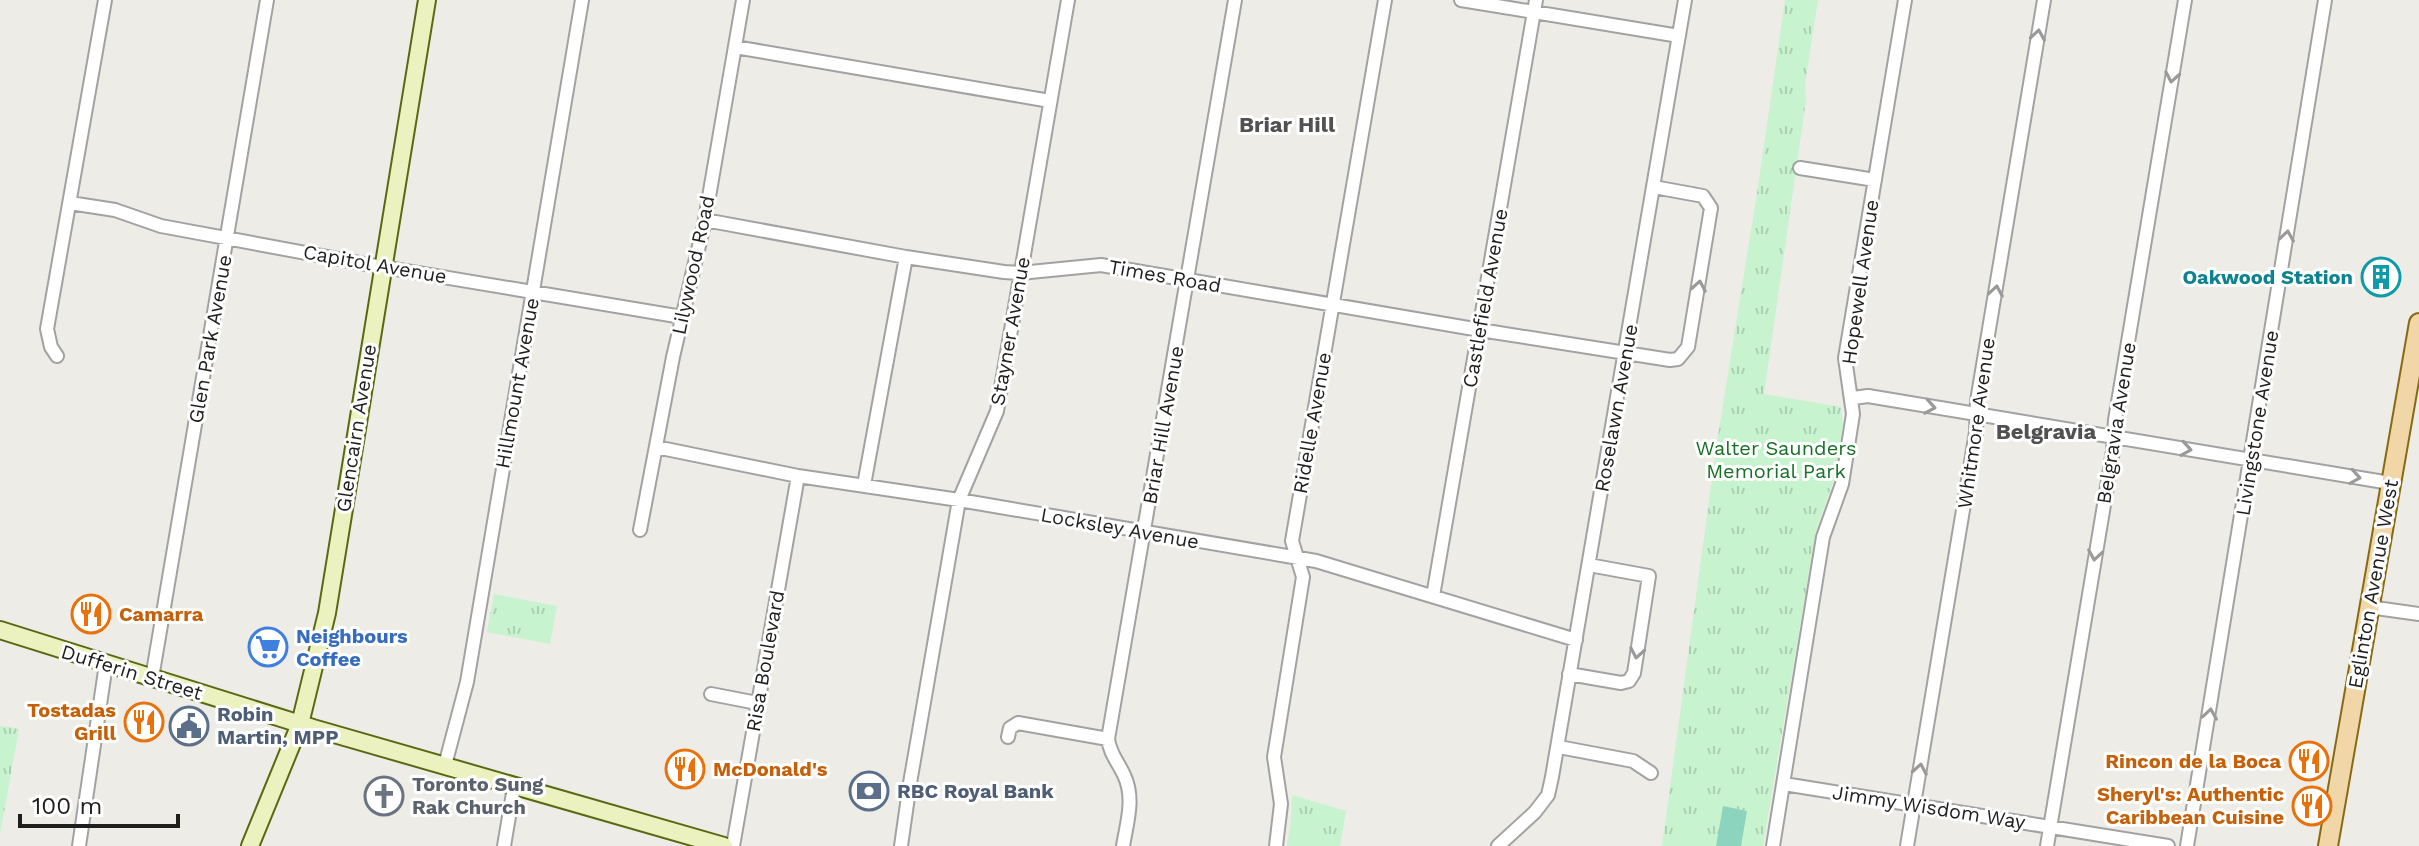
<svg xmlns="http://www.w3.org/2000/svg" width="2419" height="846" font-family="'Work Sans',sans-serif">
<defs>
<pattern id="park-tufts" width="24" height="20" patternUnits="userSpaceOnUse" patternTransform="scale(2)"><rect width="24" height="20" fill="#c8f3cf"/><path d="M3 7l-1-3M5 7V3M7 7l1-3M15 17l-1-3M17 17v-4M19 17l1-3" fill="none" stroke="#abd0b1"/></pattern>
</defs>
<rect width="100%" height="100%" fill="#eeece6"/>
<!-- park -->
<path fill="url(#park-tufts)" d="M1785 0H1818L1805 84 1806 100 1764 394 1841 407 1843 426 1834 479 1816 531 1763 846H1662L1717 442 1757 193Z
M494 594 557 606 550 644 487 632Z
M0 726 19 729 0 835Z
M1292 795 1346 811 1340 846H1287L1291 819Z"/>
<!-- pitch -->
<path fill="#8dd4be" d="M1723 806 1747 811 1741 846H1716Z"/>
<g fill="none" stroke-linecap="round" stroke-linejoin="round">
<defs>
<path id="street" d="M1461 0 1679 36
M735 47 1050 101
M1800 168 1875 180
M70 203 115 210 161 226 365 264 682 317
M705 220 906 257 1004 272 1020 273 1101 265 1480 330 1670 360 1678 359 1688 347 1711 208 1703 196 1654 187
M57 356 51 347 47 329 105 0
M1853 398 1868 396 2390 483
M656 447 798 476 959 500 1316 561 1576 640
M864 485 906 257
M640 530 673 357 705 220 743 0
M1433 596 1536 0
M2369 607 2419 614
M1569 674 1621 683 1629 681 1634 673 1649 576 1589 565
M152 678 267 0
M711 694 757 703
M1008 737 1010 728 1018 723 1108 739
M1559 747 1633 761 1651 773
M445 765 467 682 582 0
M1784 784 2168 846
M79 846 106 664
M504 846 514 787
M733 846 798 476
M901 846 910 783 959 500 997 411 1068 0
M1123 846C1127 822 1135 798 1124 775 1118 762 1110 754 1108 739L1235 0
M1276 846 1281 804 1274 757 1303 577 1292 541 1385 0
M1498 846 1535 812 1548 795 1552 777 1685 0
M1773 846 1823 537 1842 484 1853 414 1845 358 1905 0
M1907 846 1976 432 1977 401 2044 0
M2047 846 2113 451 2115 420 2185 0
M2187 846 2325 0"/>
<path id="secondary" d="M0 630 313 728 724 846
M250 846 300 724 327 613 427 0"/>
<path id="primary" d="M2328 846 2419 323"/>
</defs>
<!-- street casing -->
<use href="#street" stroke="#a2a2a2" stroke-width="16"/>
<!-- secondary casing -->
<use href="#secondary" stroke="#586911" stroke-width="20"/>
<!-- primary casing -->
<use href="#primary" stroke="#876a11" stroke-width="22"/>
<!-- street -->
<use href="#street" stroke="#fff" stroke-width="12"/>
<!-- secondary -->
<use href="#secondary" stroke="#ebf2c0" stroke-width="16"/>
<!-- primary -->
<use href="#primary" stroke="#f1d7a8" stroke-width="18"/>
</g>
<!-- one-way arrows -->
<defs><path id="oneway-chevron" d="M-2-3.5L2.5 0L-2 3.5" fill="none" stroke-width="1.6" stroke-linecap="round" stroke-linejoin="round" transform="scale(2)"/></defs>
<g stroke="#9a9a9a">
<use href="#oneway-chevron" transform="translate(2038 35) rotate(-81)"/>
<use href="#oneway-chevron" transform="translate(2172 77) rotate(100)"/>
<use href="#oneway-chevron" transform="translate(2287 236) rotate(-81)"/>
<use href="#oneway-chevron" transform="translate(1699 286) rotate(-80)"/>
<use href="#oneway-chevron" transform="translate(1996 291) rotate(-81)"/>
<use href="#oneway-chevron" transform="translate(1930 407) rotate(10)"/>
<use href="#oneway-chevron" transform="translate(2186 449) rotate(9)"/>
<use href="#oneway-chevron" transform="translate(2355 477) rotate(9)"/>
<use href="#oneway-chevron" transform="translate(2095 555) rotate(99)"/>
<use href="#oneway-chevron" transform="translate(1637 653) rotate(100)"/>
<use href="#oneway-chevron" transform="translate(2210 714) rotate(-81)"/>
<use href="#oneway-chevron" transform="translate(1920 769) rotate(-80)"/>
</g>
<!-- icons -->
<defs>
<symbol id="building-ring" viewBox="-11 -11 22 22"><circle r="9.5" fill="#fff" stroke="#0f9aa8" stroke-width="1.5"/><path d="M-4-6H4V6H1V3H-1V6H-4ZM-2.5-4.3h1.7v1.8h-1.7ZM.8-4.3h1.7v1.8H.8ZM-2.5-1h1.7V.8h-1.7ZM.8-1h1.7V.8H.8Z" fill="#0f9aa8"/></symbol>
<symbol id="restaurant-ring" viewBox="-11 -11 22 22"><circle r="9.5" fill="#fff" stroke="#e8710a" stroke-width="1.5"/><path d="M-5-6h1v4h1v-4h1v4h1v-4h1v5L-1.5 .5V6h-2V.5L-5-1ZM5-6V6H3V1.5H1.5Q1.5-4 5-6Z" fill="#e8710a"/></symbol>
<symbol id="supermarket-ring" viewBox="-11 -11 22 22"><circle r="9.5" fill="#fff" stroke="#3f7fe0" stroke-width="1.5"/><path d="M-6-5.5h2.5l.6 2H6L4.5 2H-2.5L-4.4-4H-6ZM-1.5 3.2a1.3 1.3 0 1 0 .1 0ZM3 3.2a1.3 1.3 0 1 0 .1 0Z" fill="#3f7fe0"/></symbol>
<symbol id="civic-ring" viewBox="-11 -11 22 22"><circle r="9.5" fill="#fff" stroke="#5c6f8a" stroke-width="1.5"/><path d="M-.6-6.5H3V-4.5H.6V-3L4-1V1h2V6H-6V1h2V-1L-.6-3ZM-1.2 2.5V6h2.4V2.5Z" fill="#5c6f8a"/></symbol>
<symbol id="bank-ring" viewBox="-11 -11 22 22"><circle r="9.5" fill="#fff" stroke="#5c6f8a" stroke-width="1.5"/><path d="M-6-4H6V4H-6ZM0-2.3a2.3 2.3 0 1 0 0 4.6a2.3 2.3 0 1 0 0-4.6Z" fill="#5c6f8a"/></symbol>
<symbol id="church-ring" viewBox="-11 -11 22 22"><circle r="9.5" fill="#fff" stroke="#6b7280" stroke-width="1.5"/><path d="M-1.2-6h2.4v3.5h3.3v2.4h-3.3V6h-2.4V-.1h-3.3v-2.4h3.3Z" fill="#6b7280"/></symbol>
</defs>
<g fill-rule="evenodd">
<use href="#building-ring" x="2359" y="255" width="44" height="44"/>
<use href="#restaurant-ring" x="69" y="592" width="44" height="44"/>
<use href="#supermarket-ring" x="246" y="625" width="44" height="44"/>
<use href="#restaurant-ring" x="122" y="700" width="44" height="44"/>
<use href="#civic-ring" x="167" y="704" width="44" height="44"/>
<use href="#restaurant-ring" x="2287" y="739" width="44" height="44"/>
<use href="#restaurant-ring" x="663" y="747" width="44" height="44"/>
<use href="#bank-ring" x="847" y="769" width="44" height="44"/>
<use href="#church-ring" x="362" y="774" width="44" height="44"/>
<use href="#restaurant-ring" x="2290" y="784" width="44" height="44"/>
</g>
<g text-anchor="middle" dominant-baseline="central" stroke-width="6" stroke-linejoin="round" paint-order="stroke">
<!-- street labels -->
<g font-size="20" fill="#1e1e1e" stroke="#fff">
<text transform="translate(375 264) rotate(10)">Capitol Avenue</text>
<text transform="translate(693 265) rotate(-78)">Lilywood Road</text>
<text transform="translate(1165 276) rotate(10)">Times Road</text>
<text transform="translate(1860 282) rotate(-82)">Hopewell Avenue</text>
<text transform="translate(1485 298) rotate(-80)">Castlefield Avenue</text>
<text transform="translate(1010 331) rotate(-80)">Stayner Avenue</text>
<text transform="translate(210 339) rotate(-80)">Glen Park Avenue</text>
<text transform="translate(517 383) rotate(-80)">Hillmount Avenue</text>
<text transform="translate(1616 408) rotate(-80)">Roselawn Avenue</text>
<text transform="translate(1312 423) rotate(-80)">Ridelle Avenue</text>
<text transform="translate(1976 423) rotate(-82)">Whitmore Avenue</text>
<text transform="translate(2116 423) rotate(-81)">Belgravia Avenue</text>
<text transform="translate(2257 423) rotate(-81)">Livingstone Avenue</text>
<text transform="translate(1163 425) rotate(-80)">Briar Hill Avenue</text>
<text transform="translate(356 428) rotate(-81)">Glencairn Avenue</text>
<text transform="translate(1120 528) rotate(10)">Locksley Avenue</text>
<text transform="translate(2373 584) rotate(-80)">Eglinton Avenue West</text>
<text transform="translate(765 661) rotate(-80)">Risa Boulevard</text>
<text transform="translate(132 672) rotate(17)">Dufferin Street</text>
<text transform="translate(1929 807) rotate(9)">Jimmy Wisdom Way</text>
</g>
<!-- culture labels -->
<g font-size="20" font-weight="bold" fill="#0d838f" stroke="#fff" text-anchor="end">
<text x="2353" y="277">Oakwood Station</text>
</g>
<!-- park labels -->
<g font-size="20" fill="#187027" stroke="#fff">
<text x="1776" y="448">Walter Saunders<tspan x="1776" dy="23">Memorial Park</tspan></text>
</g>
<!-- food labels -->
<g font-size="20" font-weight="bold" fill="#c56008" stroke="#fff" text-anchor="end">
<text x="119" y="614" text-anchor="start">Camarra</text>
<text x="116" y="710">Tostadas<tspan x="116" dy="23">Grill</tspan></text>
<text x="2281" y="761">Rincon de la Boca</text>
<text x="713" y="769" text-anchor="start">McDonald's</text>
<text x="2284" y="794">Sheryl's: Authentic<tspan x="2284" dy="23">Caribbean Cuisine</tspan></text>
</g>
<!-- shop labels -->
<g font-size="20" font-weight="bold" fill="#366cbe" stroke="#fff" text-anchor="start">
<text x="296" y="636">Neighbours<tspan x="296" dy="23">Coffee</tspan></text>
</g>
<!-- service labels -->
<g font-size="20" font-weight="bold" fill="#4e5e75" stroke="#fff" text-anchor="start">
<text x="217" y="714">Robin<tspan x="217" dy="23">Martin, MPP</tspan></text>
<text x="897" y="791">RBC Royal Bank</text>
</g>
<!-- worship labels -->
<g font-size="20" font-weight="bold" fill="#5b616d" stroke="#fff" text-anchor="start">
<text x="412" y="784">Toronto Sung<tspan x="412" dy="23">Rak Church</tspan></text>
</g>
<!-- neighbourhood labels -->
<g font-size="22" font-weight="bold" fill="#515151" stroke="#fff">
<text x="1287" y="124">Briar Hill</text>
<text x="2046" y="431">Belgravia</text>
</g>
</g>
<!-- scale -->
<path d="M20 814v12h158v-12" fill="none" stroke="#1e1e1e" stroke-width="4"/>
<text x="32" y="814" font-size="24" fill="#1e1e1e" stroke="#ffffff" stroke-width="6" paint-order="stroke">100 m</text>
</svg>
